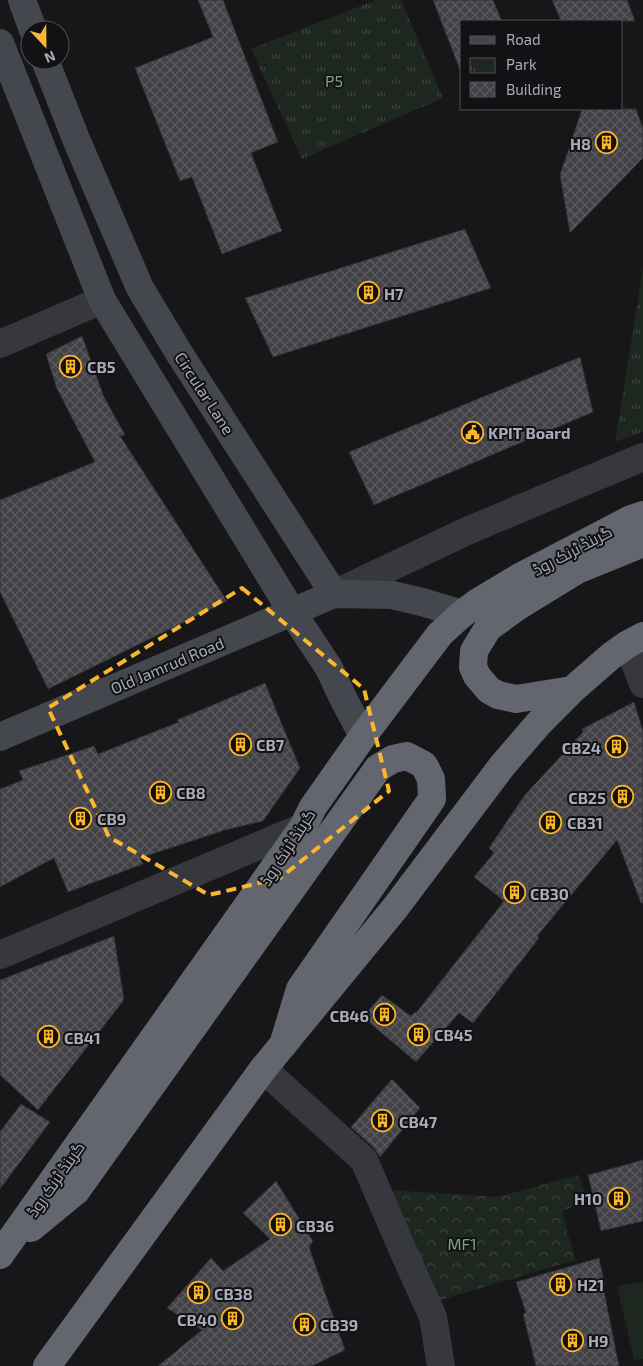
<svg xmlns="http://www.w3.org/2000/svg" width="643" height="1366" font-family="'Exo 2',Cairo,sans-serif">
<defs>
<pattern id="forest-crowns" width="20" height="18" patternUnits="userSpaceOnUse" patternTransform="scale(1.25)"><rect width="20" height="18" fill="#1e271f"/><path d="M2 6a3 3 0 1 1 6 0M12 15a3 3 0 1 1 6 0" fill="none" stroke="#3c443d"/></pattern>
<pattern id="park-tufts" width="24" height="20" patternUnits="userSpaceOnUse" patternTransform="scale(1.25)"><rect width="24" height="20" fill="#1e271f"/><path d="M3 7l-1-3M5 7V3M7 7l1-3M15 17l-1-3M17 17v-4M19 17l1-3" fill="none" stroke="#3c443d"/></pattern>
<pattern id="building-cross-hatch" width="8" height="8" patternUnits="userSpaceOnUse" patternTransform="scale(1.25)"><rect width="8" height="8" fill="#414146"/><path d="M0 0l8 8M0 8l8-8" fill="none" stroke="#5a5a5f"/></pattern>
</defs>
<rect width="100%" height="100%" fill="#171719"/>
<!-- grass -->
<path fill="#1e271f" d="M643 1282V1359L634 1360 617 1286Z"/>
<!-- forest -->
<path fill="url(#forest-crowns)" d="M578 1175 588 1200 562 1211 575 1260 434 1302 389 1190 498 1197Z"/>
<!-- park -->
<path fill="url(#park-tufts)" d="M376 0H401L443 98 302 159 251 49Z
M643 268V432L615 442Z"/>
<!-- building -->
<path fill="url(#building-cross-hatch)" stroke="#303035" d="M198 0H223L278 142 251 153 282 231 222 254 192 177 180 181 135 68 213 37Z
M433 0H493L502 21H462V70H460Z
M552 0H627L635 21H561Z
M582 109H636L643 128V158L570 233 560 175Z
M465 229 491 288 273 357 245 298Z
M82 336 104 397 125 435 120 436 227 601 48 689 0 592V500L95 462 57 389 46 354Z
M580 357 593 412 374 505 349 452Z
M265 683 300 768 263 821 225 830 140 858 143 864 68 892 54 858 0 887V789L23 780 19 771 94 746 98 754 179 722 177 720Z
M634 702 643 731V903H641L617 840 537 936 539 938 473 1023 459 1013 416 1062 363 1017 382 995 411 1016 415 1012 416 1013 504 901 474 877 494 853 489 848 524 796 583 732 582 729Z
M114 936 124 1000 38 1110 0 1075V980Z
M392 1079 420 1108 380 1157 374 1148 351 1127Z
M21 1104 50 1122 0 1189V1132Z
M643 1160V1221L601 1231 588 1175Z
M276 1181 313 1241 309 1247 345 1350 312 1366H158L202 1330 167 1308 211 1258 223 1271 270 1239 243 1213Z
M599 1258 605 1286H603L619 1366H536L523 1314 526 1313 516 1282Z"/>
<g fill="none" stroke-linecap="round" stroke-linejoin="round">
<!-- street -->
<path stroke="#37383e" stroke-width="28" d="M0 344 102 300
M334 594 467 531 643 457
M628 644 643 684
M0 955 303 827
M263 1069 364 1160 401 1246 433 1317 441 1366"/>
<!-- secondary -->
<path stroke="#45474e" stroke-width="28" d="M22 0 33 30
M0 43 102 300 292 612 329 668 343 698 363 736
M45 60 76 139 140 288 179 353 334 594 392 595 422 602 462 614
M0 737 334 594"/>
<!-- highway -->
<path stroke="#63666f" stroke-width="28" d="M572 690 516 699 498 695 489 690 477 676 473 667 474 651 488 628 520 605 577 570 643 543
M31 1228 76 1191 378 768 393 759 407 756 424 765 431 779 432 799 300 989 283 1045
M0 1255 303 827 313 807 363 736 440 634 462 614 478 602 518 578 631 519 643 515
M47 1366 263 1069 395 908 502 766 539 723 572 690 611 656 628 644 643 636"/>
</g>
<!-- marked area -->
<path fill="none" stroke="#fab62d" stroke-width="4" stroke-dasharray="10 6" stroke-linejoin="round" d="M242 588 364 689 389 791 280 878 209 895 109 837 48 708Z"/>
<!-- icons -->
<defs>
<symbol id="building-ring" viewBox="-11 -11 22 22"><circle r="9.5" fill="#121214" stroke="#fab62d" stroke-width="1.5"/><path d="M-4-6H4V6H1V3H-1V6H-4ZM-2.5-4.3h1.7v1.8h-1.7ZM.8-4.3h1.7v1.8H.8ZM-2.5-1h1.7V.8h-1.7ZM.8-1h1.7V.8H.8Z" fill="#fab62d"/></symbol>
<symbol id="civic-ring" viewBox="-11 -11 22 22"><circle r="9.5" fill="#121214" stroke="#fab62d" stroke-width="1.5"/><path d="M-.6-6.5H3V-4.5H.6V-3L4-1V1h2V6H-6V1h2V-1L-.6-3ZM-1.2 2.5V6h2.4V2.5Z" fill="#fab62d"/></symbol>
</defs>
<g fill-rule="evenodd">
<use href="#building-ring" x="594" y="130" width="25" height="25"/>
<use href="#building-ring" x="356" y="280" width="25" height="25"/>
<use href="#building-ring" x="58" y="354" width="25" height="25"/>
<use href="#civic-ring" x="460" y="420" width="25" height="25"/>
<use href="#building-ring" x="228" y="732" width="25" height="25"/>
<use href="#building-ring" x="604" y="734" width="25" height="25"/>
<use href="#building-ring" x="148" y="780" width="25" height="25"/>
<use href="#building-ring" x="610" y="784" width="25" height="25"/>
<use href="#building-ring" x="68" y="806" width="25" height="25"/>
<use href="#building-ring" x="538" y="810" width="25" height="25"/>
<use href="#building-ring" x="502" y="880" width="25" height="25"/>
<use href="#building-ring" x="372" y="1002" width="25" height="25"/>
<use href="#building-ring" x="406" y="1022" width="25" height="25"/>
<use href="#building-ring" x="36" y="1024" width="25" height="25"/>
<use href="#building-ring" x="370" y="1108" width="25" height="25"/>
<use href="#building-ring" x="606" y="1186" width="25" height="25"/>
<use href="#building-ring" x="268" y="1212" width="25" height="25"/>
<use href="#building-ring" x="548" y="1272" width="25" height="25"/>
<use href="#building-ring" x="186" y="1280" width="25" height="25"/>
<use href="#building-ring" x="220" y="1306" width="25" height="25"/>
<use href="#building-ring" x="292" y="1312" width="25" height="25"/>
<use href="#building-ring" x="560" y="1328" width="25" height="25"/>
</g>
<g text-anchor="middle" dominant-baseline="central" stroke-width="4" stroke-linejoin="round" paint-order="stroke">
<!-- park labels -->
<g font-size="16" fill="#7ea581" stroke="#121214">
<text x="334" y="80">P5</text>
<text x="462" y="1243">MF1</text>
</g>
<!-- poi labels -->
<g font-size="16" font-weight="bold" fill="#a8adb9" stroke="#121214" text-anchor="start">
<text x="591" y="143" text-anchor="end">H8</text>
<text x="384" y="293">H7</text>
<text x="87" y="366">CB5</text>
<text x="488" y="432">KPIT Board</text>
<text x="256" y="744">CB7</text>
<text x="601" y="747" text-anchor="end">CB24</text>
<text x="176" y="792">CB8</text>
<text x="606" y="797" text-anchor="end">CB25</text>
<text x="97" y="818">CB9</text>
<text x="567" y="822">CB31</text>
<text x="530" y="893">CB30</text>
<text x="369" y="1015" text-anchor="end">CB46</text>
<text x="434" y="1034">CB45</text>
<text x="64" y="1037">CB41</text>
<text x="399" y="1121">CB47</text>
<text x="602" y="1198" text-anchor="end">H10</text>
<text x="296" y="1225">CB36</text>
<text x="577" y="1284">H21</text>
<text x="214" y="1293">CB38</text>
<text x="217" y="1319" text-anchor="end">CB40</text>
<text x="320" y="1324">CB39</text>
<text x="588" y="1340">H9</text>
</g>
<!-- street labels -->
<g font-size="16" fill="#a8adb9" stroke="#121214">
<text transform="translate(205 393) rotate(57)">Circular Lane</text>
<text transform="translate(572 550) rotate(-28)">گرینڈ ٹرنک روڈ</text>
<text transform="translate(167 665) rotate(-23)">Old Jamrud Road</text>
<text transform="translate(287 847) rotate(-57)">گرینڈ ٹرنک روڈ</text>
<text transform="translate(55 1179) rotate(-55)">گرینڈ ٹرنک روڈ</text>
</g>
</g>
<!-- legend -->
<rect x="460" y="20" width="162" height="90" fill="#121214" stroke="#4e5056"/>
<rect x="470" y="36" width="25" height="8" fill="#45474e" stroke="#4e5056"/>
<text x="506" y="45" font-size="15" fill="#a8adb9">Road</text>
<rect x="470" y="58" width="25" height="15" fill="url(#park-tufts)" stroke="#4e5056"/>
<text x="506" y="70" font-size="15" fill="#a8adb9">Park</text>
<rect x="470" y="82" width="25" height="15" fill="url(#building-cross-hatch)" stroke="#4e5056"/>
<text x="506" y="95" font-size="15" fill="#a8adb9">Building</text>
<!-- north arrow -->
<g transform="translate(45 45) rotate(158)"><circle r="24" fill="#121214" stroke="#4e5056"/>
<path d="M0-4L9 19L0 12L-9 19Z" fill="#fab62d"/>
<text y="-8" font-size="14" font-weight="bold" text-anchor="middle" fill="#a8adb9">N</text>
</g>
</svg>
